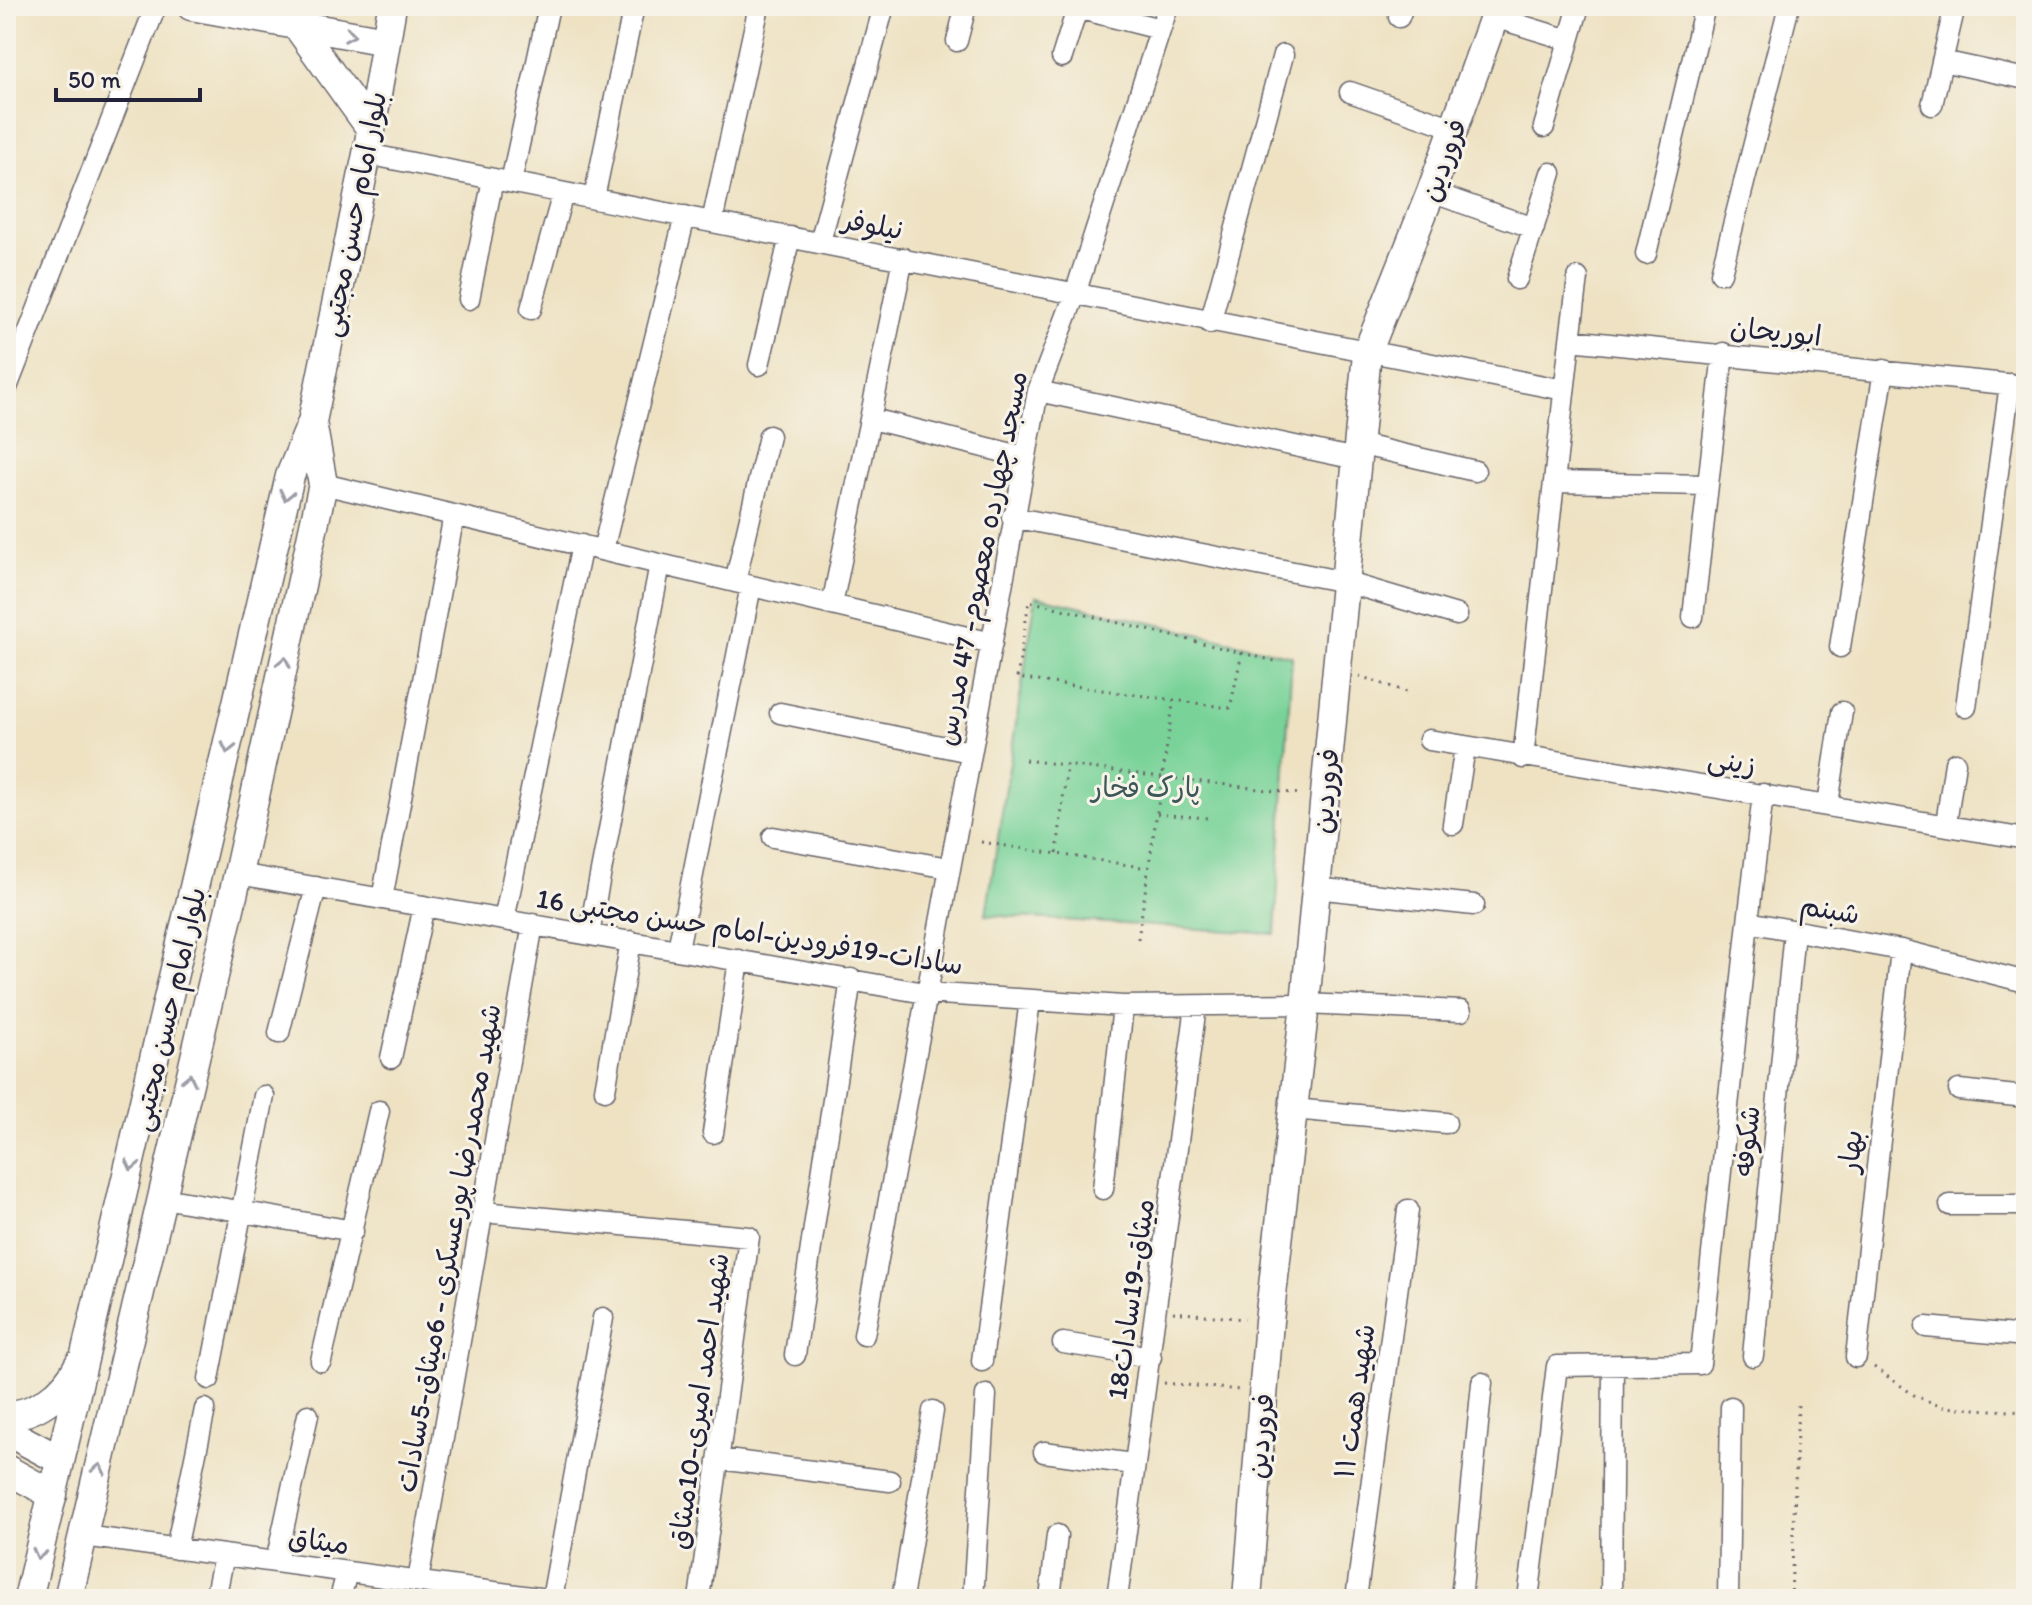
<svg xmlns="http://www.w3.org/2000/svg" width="2032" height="1605" font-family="Itim,'Playpen Sans Arabic',sans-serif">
<rect width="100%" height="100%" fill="#f7f3e8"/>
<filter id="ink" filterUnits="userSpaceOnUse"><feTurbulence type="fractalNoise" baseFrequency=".0125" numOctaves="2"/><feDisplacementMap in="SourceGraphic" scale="16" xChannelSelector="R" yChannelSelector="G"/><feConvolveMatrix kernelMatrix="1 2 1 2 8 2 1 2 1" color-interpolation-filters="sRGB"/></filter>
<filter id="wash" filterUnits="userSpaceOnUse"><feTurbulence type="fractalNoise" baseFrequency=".006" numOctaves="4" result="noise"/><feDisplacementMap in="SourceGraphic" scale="32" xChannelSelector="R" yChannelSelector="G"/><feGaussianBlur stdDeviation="1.8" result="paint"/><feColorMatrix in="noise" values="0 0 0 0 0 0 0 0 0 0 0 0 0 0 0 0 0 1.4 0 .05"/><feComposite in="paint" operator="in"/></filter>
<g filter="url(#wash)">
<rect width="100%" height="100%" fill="#eee2c3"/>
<!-- green -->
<path fill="#79d399" stroke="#4e7a6a" stroke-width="2" d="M1036 596 1292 656 1275 934 986 915Z"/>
</g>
<g filter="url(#ink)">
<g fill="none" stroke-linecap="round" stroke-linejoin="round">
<defs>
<path id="street" d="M1069 6 1160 29
M1399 17 1403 6
M1494 17 1569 40
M957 41 966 6
M1062 57 1078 6
M1942 61 2026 79
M1350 92 1454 128
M1932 105 1955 6
M1544 127 1579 6
M367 154C766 232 1164 314 1564 390
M511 182 549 6
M1431 192 1534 228
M594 198 634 6
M712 222 759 6
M820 242 884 6
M1646 254 1705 6
M1721 273 1789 6
M1517 279 1551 173
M469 299 493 179
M531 309 563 193
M1210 323 1283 55
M1570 340 1578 278
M759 365 790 237
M6 390 156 6
M1038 391 1356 459
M872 419 1024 457
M1358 444 1475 471
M1554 482 1708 485
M323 484 992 643
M1012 517 1345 582 1457 615
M603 550 685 216
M735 582 769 436
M832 605 903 258
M1693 617 1723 353
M1840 647 1884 370
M1966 707 2010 384
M780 713 970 752
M1429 740 2026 839
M1523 758 1570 340 2026 386
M1763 794 1748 922 1901 950 2026 982
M1828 804 1842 712
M1453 824 1465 747
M1946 824 1955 763
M773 837 949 868
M238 874 925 993 1123 1006 1305 1004 1461 1011
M1315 888 1474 905
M382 899 454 515
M504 920 582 545
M589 934 660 564
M678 949 751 586
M279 1033 316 887
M391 1058 424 906
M605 1090 631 941
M1959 1090 2026 1097
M1293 1109 1446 1123
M713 1133 739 960
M1103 1189 1123 1006
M163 1198 353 1231
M1950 1205H2026
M483 1212 749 1237 699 1599
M1926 1327 2026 1336
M864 1335 1038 391 1074 297 1168 6
M1063 1343 1151 1357
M795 1355 851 979
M1753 1356 1794 931
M1856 1357 1901 950
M321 1361 379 1111
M982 1361 1030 1000
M209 1379 264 1096
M1044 1452 1133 1464
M719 1459 890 1481
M84 1536 546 1599
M176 1549 205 1409
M276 1562 308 1415
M418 1581 533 924
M215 1599 224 1555
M340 1599 347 1572
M552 1599 603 1318
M902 1599 933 1411
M973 1599 986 1395
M1050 1599 1057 1535
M1117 1599 1196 1006
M1356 1599 1408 1210
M1461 1599 1482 1383
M1528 1599 1557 1366 1700 1364 1748 922
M1611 1599 1613 1367
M1728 1599 1731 1407"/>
<path id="secondary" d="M191 6 386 41
M297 26 371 129
M6 1415C37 1415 66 1391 79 1364
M6 1431 60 1460
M6 1469 53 1495
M28 1599 290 476 312 422 367 154 392 6
M68 1599 238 874 323 484 312 422
M1247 1599 1269 1321 1305 1004 1367 353 1431 192 1498 6"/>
</defs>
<!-- street casing -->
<use href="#street" stroke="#69656b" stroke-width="23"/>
<!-- secondary casing -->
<use href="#secondary" stroke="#69656b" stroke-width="31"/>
<!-- path -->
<path stroke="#69656b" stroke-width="3" stroke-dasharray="2 6" stroke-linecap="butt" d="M1242 653 1230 708 1017 678 1029 601 1279 662
M1359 676 1407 692
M1025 760 1300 794
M1157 814 1207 818
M981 842 1147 868
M1057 853 1067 765
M1138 939 1174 698
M1173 1312 1245 1319
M1874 1367 1914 1395 1942 1407 2026 1412
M1164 1383 1240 1390
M1791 1599 1798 1403"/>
<!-- street -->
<use href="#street" stroke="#fff" stroke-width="20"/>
<!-- secondary -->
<use href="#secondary" stroke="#fff" stroke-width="28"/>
</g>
<!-- one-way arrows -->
<defs><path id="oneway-chevron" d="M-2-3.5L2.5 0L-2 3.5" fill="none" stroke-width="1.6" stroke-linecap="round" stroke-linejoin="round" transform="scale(2)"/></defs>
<g stroke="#9c9ca7">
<use href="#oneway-chevron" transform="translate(350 35) rotate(10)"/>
<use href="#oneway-chevron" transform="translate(286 495) rotate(103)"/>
<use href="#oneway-chevron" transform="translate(284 662) rotate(-78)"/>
<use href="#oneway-chevron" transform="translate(228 748) rotate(103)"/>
<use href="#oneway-chevron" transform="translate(189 1079) rotate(-78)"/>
<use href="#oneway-chevron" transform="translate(132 1165) rotate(103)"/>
<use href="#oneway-chevron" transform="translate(99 1469) rotate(-77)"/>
<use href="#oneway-chevron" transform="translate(39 1554) rotate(103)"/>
</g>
</g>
<g text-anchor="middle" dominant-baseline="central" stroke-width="6" stroke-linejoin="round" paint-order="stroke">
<!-- street labels -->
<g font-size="28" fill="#22223b" stroke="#f7f3e8">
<text transform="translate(1443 160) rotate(-70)">فروردین</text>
<text transform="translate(353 214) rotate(-79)">بلوار امام حسن مجتبی</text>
<text transform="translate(873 224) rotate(11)">نیلوفر</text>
<text transform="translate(1776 331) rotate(6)">ابوریحان</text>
<text transform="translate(981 558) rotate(-79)">مسجد چهارده معصوم- 47 مدرس</text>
<text transform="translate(1732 761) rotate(9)">زینی</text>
<text transform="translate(1325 791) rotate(-85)">فروردین</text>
<text transform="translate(1830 909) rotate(10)">شبنم</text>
<text transform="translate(750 931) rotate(9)">سادات-19فرودین-امام حسن مجتبی 16</text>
<text transform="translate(168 1009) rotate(-77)">بلوار امام حسن مجتبی</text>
<text transform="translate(1746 1141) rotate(-84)">شکوفه</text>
<text transform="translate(1850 1151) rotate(-84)">بهار</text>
<text transform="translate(448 1248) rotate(-80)">شهید محمدرضا پورعسکری - 6میثاق-5سادات</text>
<text transform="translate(1130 1299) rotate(-82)">18میثاق-19سادات</text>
<text transform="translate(698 1401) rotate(-82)">شهید احمد امیری-10میثاق</text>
<text transform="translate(1354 1401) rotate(-82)">شهید همت ۱۱</text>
<text transform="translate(1260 1436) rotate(-85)">فروردین</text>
<text transform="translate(319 1540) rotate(8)">میثاق</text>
</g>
<!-- park labels -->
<g font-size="28" fill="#3c5757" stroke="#f7f3e8">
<text x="1146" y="787">پارک فخار</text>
</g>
</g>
<!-- margin -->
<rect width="2032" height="1605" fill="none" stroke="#f7f3e8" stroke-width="32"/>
<!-- scale -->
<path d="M56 88v12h144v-12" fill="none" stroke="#22223b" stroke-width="4"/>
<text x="68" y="88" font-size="24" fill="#22223b" stroke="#f7f3e8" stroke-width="6" paint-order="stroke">50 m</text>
</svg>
